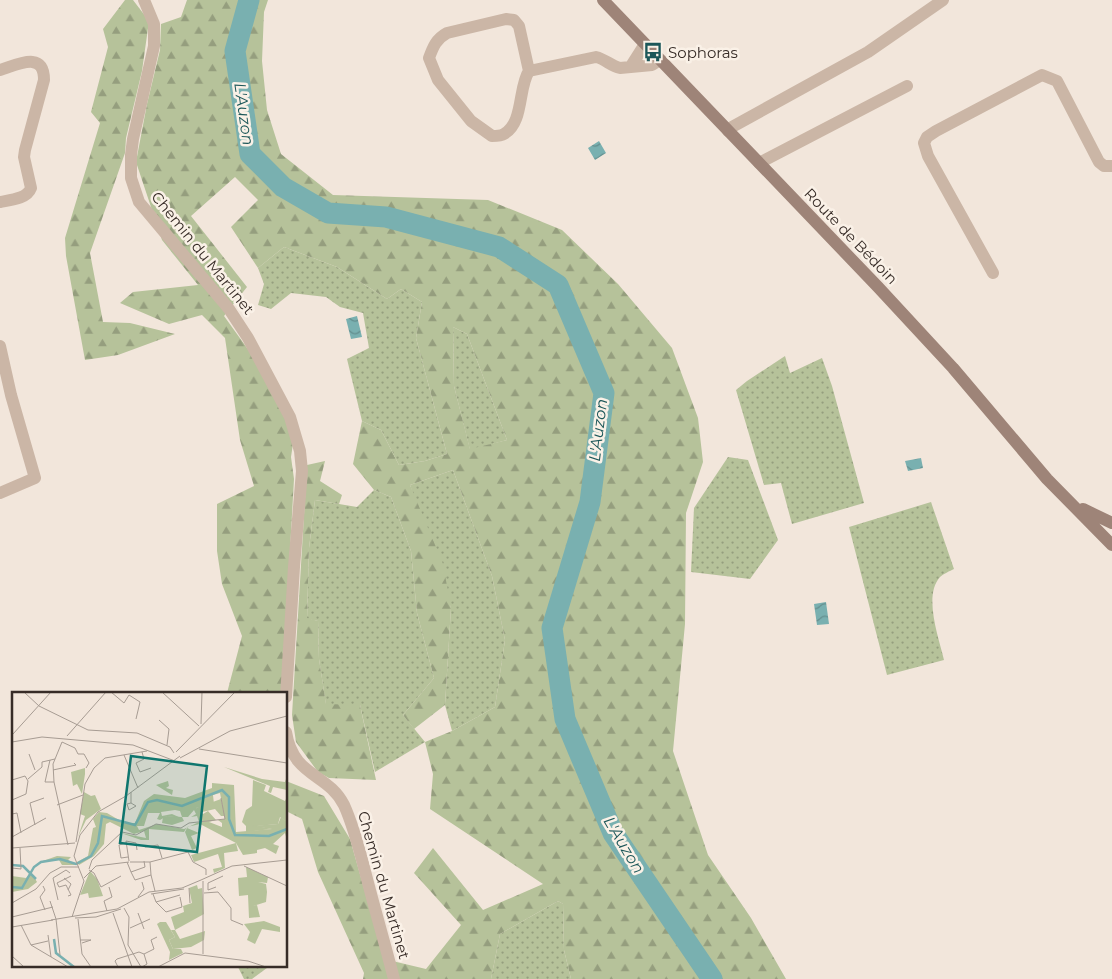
<svg xmlns="http://www.w3.org/2000/svg" width="1112" height="979" font-family="Montserrat,sans-serif">
<defs>
<pattern id="grass-dots" width="8" height="8" patternUnits="userSpaceOnUse" patternTransform="scale(1.25)"><rect width="8" height="8" fill="#b6c29a"/><path d="M2 2h.1M6 6h.1" fill="none" stroke="#959e7e" stroke-width="1.8" stroke-linecap="round"/></pattern>
<pattern id="forest-firs" width="22" height="20" patternUnits="userSpaceOnUse" patternTransform="scale(1.25)"><rect width="22" height="20" fill="#b6c29a"/><path d="M5 1l3.5 6h-7zM16 11l3.5 6h-7z" fill="#959e7e"/></pattern>
<pattern id="water-waves" width="16" height="10" patternUnits="userSpaceOnUse" patternTransform="scale(1.25)"><rect width="16" height="10" fill="#79b0b0"/><path d="M0 5q4-4 8 0t8 0" fill="none" stroke="#648f8f"/></pattern>
</defs>
<rect width="100%" height="100%" fill="#f2e6db"/>
<!-- grass -->
<path fill="url(#grass-dots)" d="M284 247 337 267 387 299 401 289 422 302 416 338 447 454 425 461 399 465 381 430 362 421 347 359 369 348 363 313 340 307 326 297 291 293 271 309 258 305 264 284 258 268Z
M453 327 467 334 507 440 470 450 454 386Z
M785 356 790 373 822 358 832 386 864 503 792 524 781 483 764 485 736 390 747 381Z
M728 457 748 460 778 540 750 579 691 572 694 508Z
M453 470 492 576 505 640 495 707 452 731 445 705 451 608 410 485Z
M374 490 391 497 411 551 417 613 434 678 403 715 425 742 375 772 360 705H326L319 659 318 621 307 619 309 548 315 500 357 507Z
M931 502 954 569C950 571 943 574 940 577 923 596 939 638 944 660L887 675 849 527Z
M558 901 563 904 564 950 571 979H491L500 934Z
M237 965H271L252 979H244Z"/>
<!-- forest -->
<path fill="url(#forest-firs)" fill-rule="evenodd" d="M125 0H133L149 21 142 71 126 138 125 153 90 253 103 322 130 323 175 334 118 355 85 360 66 256 65 238 100 123 91 112 108 47 103 29Z
M187 0H268L264 12 262 61 267 110 281 154 333 195 488 200 562 230 618 284 672 348 698 418 703 462 686 513 685 624 673 751 708 855 751 918 786 979H571L564 950 563 904 558 901 500 934 491 979H363L364 973 318 872 302 819 286 811V781L324 796 350 839 384 959 426 969 461 925 414 873 433 848 483 910 543 884 430 809 433 774 425 742 452 731 495 707 505 640 492 576 453 470 410 485 443 564 451 608 445 705 414 729 403 715 434 678 417 613 411 551 391 497 374 490 353 464 362 421 381 430 399 465 425 461 447 454 416 338 422 302 401 289 387 299 337 267 284 247 258 268 231 227 258 200 235 177 191 216 247 287 224 316 260 366 294 437 291 457 294 479 282 693H227L242 636 222 584 217 551V504L254 486 240 440 225 338 202 315 169 324 120 303 133 292 198 285 162 240 136 162 147 104 160 50 161 24 181 17ZM453 327 467 334 507 440 470 449 454 386Z
M325 461 320 481 342 495 339 504 315 500 309 548 307 618 318 621 319 659 326 704 360 705 376 780 329 778 318 772 296 742 292 715 307 465Z"/>
<!-- water -->
<path fill="url(#water-waves)" d="M599 141 606 153 595 160 588 148Z
M357 316 362 337 351 339 346 319Z
M921 458 923 468 908 471 905 461Z
M826 602 829 624 817 625 814 604Z"/>
<g fill="none" stroke-linecap="round" stroke-linejoin="round">
<!-- river -->
<path stroke="#79b0b0" stroke-width="21" d="M249 0 235 51 250 154 283 187 328 213 386 217 499 247 558 285 604 393 590 502 552 628 565 719 613 833 712 979"/>
<!-- minor -->
<path stroke="#cbb6a6" stroke-width="12" d="M144 0 154 24V46L133 139 131 155V178L139 202 229 309 248 338 290 417 300 451 302 471 294 567 286 697
M506 19 514 20 519 26 529 71C518 87 524 123 504 134 501 136 495 136 492 136L471 121 438 80 429 58C433 47 436 39 447 33Z
M631 66 645 44
M0 70C17 65 44 50 44 80L25 150 24 157 31 188C27 199 10 200 0 202
M529 71 596 57C605 59 611 66 620 68L652 65 660 60
M728 131 732 127 868 52 943 0
M759 163 907 86
M993 273 928 156 924 143 927 137 936 131 1042 75 1057 81 1099 162 1104 166H1112
M0 346 11 395 35 478 0 493
M286 732C293 777 328 773 344 805 354 827 360 852 366 875 375 910 385 944 394 979"/>
<!-- secondary -->
<path stroke="#9e8478" stroke-width="12" d="M603 0 878 287 953 368 1047 479 1112 545
M1083 509 1112 523"/>
</g>
<!-- icons -->
<defs>
<symbol id="bus-bare" viewBox="-9 -9 18 18"><path d="M-5-6H5V4H4V6H2V4H-2V6H-4V4H-5ZM-3.5-4V0h7V-4ZM-3.5 1.2v1.5H-2V1.2ZM2 1.2v1.5H3.5V1.2Z" fill="#1c5759" stroke="#faf1e7" stroke-width="2.5" paint-order="stroke"/></symbol>
</defs>
<g fill-rule="evenodd">
<use href="#bus-bare" x="639" y="38" width="28" height="28"/>
</g>
<g text-anchor="middle" dominant-baseline="central" stroke-width="5" stroke-linejoin="round" paint-order="stroke">
<!-- poi labels -->
<g font-size="15" fill="#372c27" stroke="#faf1e7" text-anchor="start">
<text x="668" y="52">Sophoras</text>
</g>
<!-- street labels -->
<g font-size="15" fill="#372c27" stroke="#faf1e7">
<text transform="translate(851 236) rotate(46)">Route de Bédoin</text>
<text transform="translate(203 253) rotate(51)">Chemin du Martinet</text>
<text transform="translate(384 885) rotate(74)">Chemin du Martinet</text>
</g>
<!-- water labels -->
<g font-size="16" font-style="italic" fill="#1c5759" stroke="#faf1e7">
<text transform="translate(244 114) rotate(82)">L'Auzon</text>
<text transform="translate(598 430) rotate(-83)">L'Auzon</text>
<text transform="translate(624 845) rotate(59)">L'Auzon</text>
</g>
</g>
<!-- overview -->
<g transform="translate(12 692)">
<rect width="275" height="275" fill="#f2e6db"/>
<path d="M73 76V82L70 102 65 92 61 94 59 80ZM241 88 254 93 252 99 273 109 275 105V130L268 125 266 132 245 134 260 137 234 140V134L230 130 234 118 240 114ZM156 89 157 94 154 96 161 98 160 103 144 93ZM209 107 213 124H209L203 117 186 121 184 116ZM155 124 170 125 172 129 160 133 150 131 151 125ZM175 136 187 141 179 144 185 156 180 158 173 140ZM224 151 226 159 212 161 213 176 202 181 201 177 210 175 206 162 182 170 179 163ZM234 175 256 185 255 191 246 190 254 192 255 200 254 210 241 214 245 213 248 225 237 226 236 203 227 204 226 186 235 185ZM185 193 186 197 190 196 192 222 163 238 159 225 172 220 171 214 180 211 177 196ZM159 238H163L168 247 193 239 192 248 179 255 161 257 157 248 163 245Z" fill="#b6c29a"/>
<path d="M212 75 250 87 273 90 275 84V98L261 95 259 101 256 100 258 94ZM200 91 222 93 224 140 260 137 240 134 266 132 269 125 275 130V148L273 141 261 152 267 154 264 162 253 156 245 158V161L231 163 224 151 188 132 175 135 172 140 137 137V148H129L109 141 134 146 132 139 122 142 98 130 94 132 92 152 82 164 67 173 65 170 76 164 81 136 84 135 81 127 87 120 95 121 112 131H123L132 109 142 102 173 106 200 96ZM208 101 213 127 206 128 210 131V135L197 130 204 128 196 119 191 122 184 116 202 112 201 103ZM163 118 168 119 170 125H176L182 118 184 122 179 125 185 124 187 130 172 137 145 132 127 138 125 134H132L136 121H148L145 127 148 128 155 124 169 126 160 122 150 124 149 120ZM72 100 79 104 83 103 89 117 74 128 66 145 73 124 68 122ZM45 164 59 165 56 168 65 173H50L47 168 28 170ZM252 229 268 235V240L250 237 243 252 235 248 238 240 232 232ZM148 230H154L163 245 157 248 161 257H169L171 261 157 268 158 260 145 232Z" fill="#b6c29a" fill-rule="evenodd"/>
<path d="M78 179 85 187 91 204 77 206 76 201 68 203ZM19 180 25 190 16 197 0 200V184L14 186Z" fill="#b6c29a"/>
<path fill="none" stroke="#79b0b0" stroke-width="2.5" d="M0 173 11 174 24 187M0 195 10 196 22 175 29 170 48 167 64 172 79 164 86 151 90 124 123 133 136 110 145 108 170 114 210 98 217 105V127L223 143 257 144 275 137M42 247 44 261 62 275"/>
<path fill="none" stroke="#a79c93" stroke-width="1" d="M12 0 27 14M99 0 112 11 117 3 128 10 124 27M150 0 187 34M27 14 76 38 125 41 158 55 162 61M147 28 157 37 155 53M189 32 190 0M1 42 39 0M55 44 94 0M0 50 30 45 121 53 163 69M187 57 275 71M130 60 132 67 124 71 128 80 139 76M164 60 223 0M17 62 23 78M112 63 126 96M168 66 218 39 275 24M38 68 33 90H42M41 78 64 73 62 71M16 87 30 75V70L43 67M0 88 13 84 16 89 14 102 0 108M119 111 124 114 117 118 115 112 119 111V100M45 113 71 103M0 122 5 121 9 141M23 133 18 111 32 106M0 145 34 126M64 150 73 92 82 76 93 66 135 59M114 151 107 153 109 166 116 165M56 153 42 90 41 72 50 50 63 56 66 62H72L77 71 74 76M133 155 146 153 150 166M0 156 63 151M117 169 114 149 124 151 125 158M115 170 119 180 133 175 132 169M118 170H138L176 160 181 170 194 177V183M232 174 275 194M0 176 9 177 8 156M77 177 80 168 110 140 124 143 144 132 169 136 177 131 213 127 209 106M77 178 82 181 89 195 109 184M119 180 123 188 139 183 138 170M139 183 143 199M52 186 59 192 56 198M72 186 84 174 117 170M189 188 220 174 275 168M191 189V262M31 194 33 198 28 205 33 218M204 195 196 198V191L211 184M177 196 178 211M192 201 206 200 219 216V228L231 233M139 202 172 197M141 202 144 210 168 203M56 204 59 203 54 193 47 195 45 191 59 184M126 205 132 197 130 190M46 208 41 186 54 178 58 181M38 209 44 227M144 210 154 220 170 215 168 205M0 211 24 197 38 181 49 175H67M112 216 117 225 116 253 129 275M95 219 92 209 100 205 97 195M101 221 120 275M126 221 132 237M0 225 41 215M60 225 72 189 62 164 68 143 86 120 114 104 168 64M63 226 84 225 109 217M44 227 48 263M66 227 70 262 79 275M39 228 105 217 137 200 170 196 189 188M9 233 19 253 56 275M0 235 41 228M118 236 138 227M36 243 39 265M68 248H79L70 251M19 253 36 249M0 264 12 275M106 275 103 269 105 267 127 260 132 262M130 275 135 272 132 262 142 257 139 248 145 245M146 275 173 261 236 269 254 275"/>
<path fill="#0f766e" fill-opacity="0.15" stroke="#0f766e" stroke-width="2.5" d="M119 64 195 74 185 160 108 151Z"/>
<rect width="275" height="275" fill="none" stroke="#372c27" stroke-width="2.5"/>
</g>
</svg>
